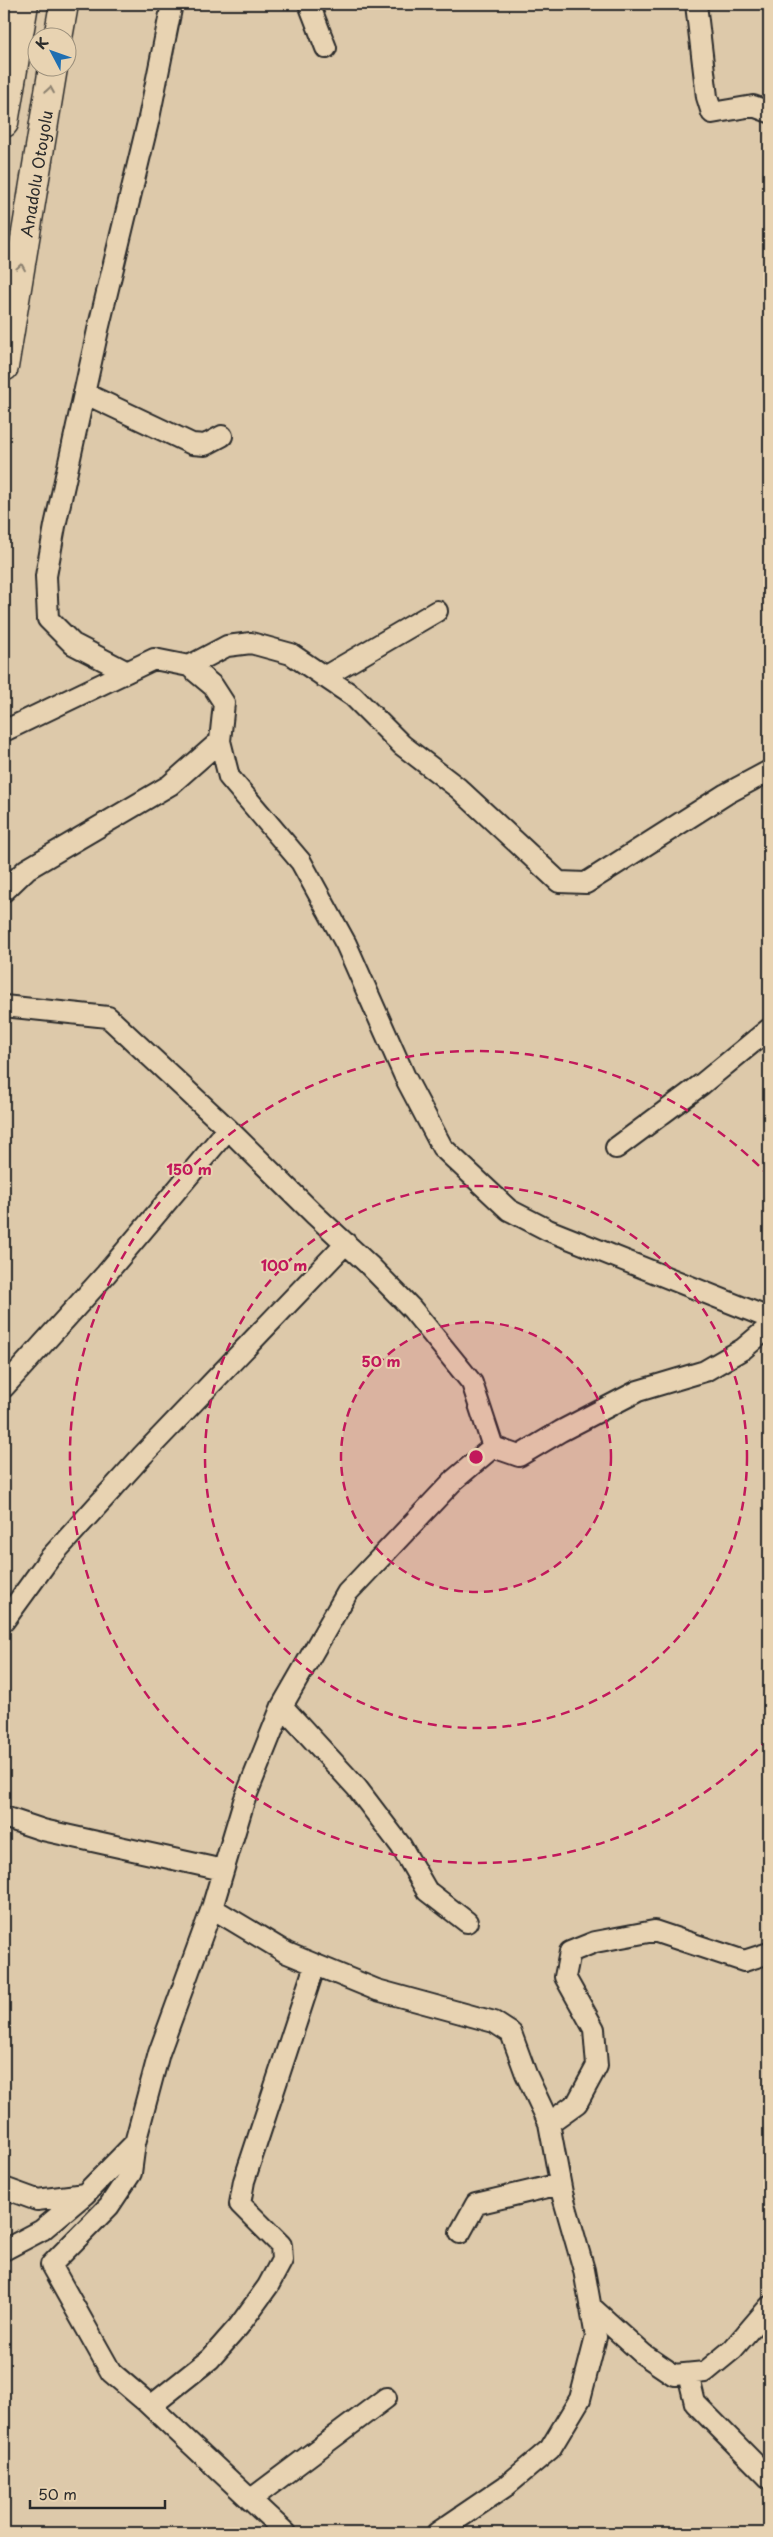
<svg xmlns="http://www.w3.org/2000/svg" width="773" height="2537" font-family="'Playpen Sans',sans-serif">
<rect width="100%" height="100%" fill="#ddc9aa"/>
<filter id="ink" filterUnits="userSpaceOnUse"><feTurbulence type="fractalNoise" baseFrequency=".02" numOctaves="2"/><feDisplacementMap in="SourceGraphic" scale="10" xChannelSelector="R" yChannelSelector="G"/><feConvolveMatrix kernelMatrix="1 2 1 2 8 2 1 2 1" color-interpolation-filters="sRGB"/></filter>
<g filter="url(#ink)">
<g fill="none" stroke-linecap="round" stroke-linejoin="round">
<defs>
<path id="street" d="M309 4 326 48
M696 4 707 97 712 113 753 106 769 112
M84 393 192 444 205 445 222 436
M189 666 227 646 251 643 291 654 353 696 402 745 458 788 559 882 586 883 726 794 769 771
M127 672 73 644 48 619 46 576 55 526 98 330 149 118 172 4
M324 677 437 611
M4 731 154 659 189 666 213 686 224 703 220 741 170 785 27 869 4 891
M220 741 229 777 301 862 346 944 405 1077 442 1147 509 1210 548 1230 769 1318
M4 1006 108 1017 228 1129 315 1215 369 1265 412 1309 472 1383 493 1447 519 1456 561 1431 638 1391 705 1371 743 1349 769 1327
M616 1148 702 1084 769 1029
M4 1387 106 1274 228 1129
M4 1621 49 1559 142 1456 346 1243
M282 1706 357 1788 401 1846 427 1891 467 1922
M4 1817 43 1830 223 1870
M212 1908 287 1953 377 1990 494 2022 511 2033 526 2074 549 2123 562 2193 584 2270 596 2337 580 2399 550 2449 506 2486 437 2533
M549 2123 577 2103 597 2066 594 2029 565 1977 570 1952 595 1942 654 1931 744 1961 769 1953
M135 2143 131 2173 109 2206 51 2265 111 2372 144 2400 286 2533
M4 2188 37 2200 85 2194
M460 2233 476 2204 560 2184
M4 2250 42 2230 85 2194 135 2143 159 2053 212 1908 244 1801 282 1706 347 1593 454 1480 493 1447
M590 2306 643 2354 674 2375 705 2372 733 2349 769 2307
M688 2374 695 2403 769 2478
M151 2406 210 2359 239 2326 268 2286 282 2260 281 2245 240 2204 244 2181 315 1965
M250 2500 386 2398"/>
<g id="highway">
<path d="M58 38 64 4"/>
<path d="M4 123 24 4"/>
<path id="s1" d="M4 367 53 68"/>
</g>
</defs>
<!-- street casing -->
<use href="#street" stroke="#2b2b2b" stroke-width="24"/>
<!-- highway casing -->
<use href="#highway" stroke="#2b2b2b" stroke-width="31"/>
<!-- street -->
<use href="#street" stroke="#e8d3b2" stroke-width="20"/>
<!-- highway -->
<use href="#highway" stroke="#e8d3b2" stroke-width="28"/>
</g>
<!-- one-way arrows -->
<defs><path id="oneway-chevron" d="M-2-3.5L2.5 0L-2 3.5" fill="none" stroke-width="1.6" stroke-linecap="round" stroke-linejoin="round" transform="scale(1.25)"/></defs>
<g stroke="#8a7f6e">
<use href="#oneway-chevron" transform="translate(50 90) rotate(-81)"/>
<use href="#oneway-chevron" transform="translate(21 267) rotate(-81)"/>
</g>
</g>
<!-- distance rings -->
<circle cx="476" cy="1457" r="135" fill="#c2185b" fill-opacity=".12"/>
<g fill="none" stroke="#c2185b" stroke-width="2.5" stroke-dasharray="9 6">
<circle cx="476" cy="1457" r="135"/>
<circle cx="476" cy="1457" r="271"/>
<path d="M768 1739A406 406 0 1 1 768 1175"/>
</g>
<g text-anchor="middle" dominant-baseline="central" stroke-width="4" stroke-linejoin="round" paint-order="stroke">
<!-- street labels -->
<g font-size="16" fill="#2b2b2b" stroke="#e8d3b2">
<text stroke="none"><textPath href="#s1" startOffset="196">Anadolu Otoyolu</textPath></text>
</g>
</g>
<circle cx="476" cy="1457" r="8" fill="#c2185b" stroke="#e8d3b2" stroke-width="2.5"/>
<g font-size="15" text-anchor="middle" font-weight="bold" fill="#c2185b" stroke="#e8d3b2" stroke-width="4" stroke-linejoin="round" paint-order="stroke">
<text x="189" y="1175">150 m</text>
<text x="284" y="1271">100 m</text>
<text x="381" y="1367">50 m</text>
</g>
<!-- margin -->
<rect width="773" height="2537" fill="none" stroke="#e8d3b2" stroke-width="20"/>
<rect x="10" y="10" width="753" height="2517" fill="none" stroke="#2b2b2b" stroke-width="2" filter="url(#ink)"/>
<!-- north arrow -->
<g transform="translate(52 52) rotate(311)"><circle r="24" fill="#e8d3b2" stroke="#9c907c"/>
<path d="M0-4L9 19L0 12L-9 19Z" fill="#1f6fb2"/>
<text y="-8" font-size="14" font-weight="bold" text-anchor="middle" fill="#2b2b2b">K</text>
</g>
<!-- scale -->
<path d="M30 2500v8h135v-8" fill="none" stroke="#2b2b2b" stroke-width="2.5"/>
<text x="38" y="2500" font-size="15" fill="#2b2b2b" stroke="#e8d3b2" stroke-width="4" paint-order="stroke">50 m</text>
</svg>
